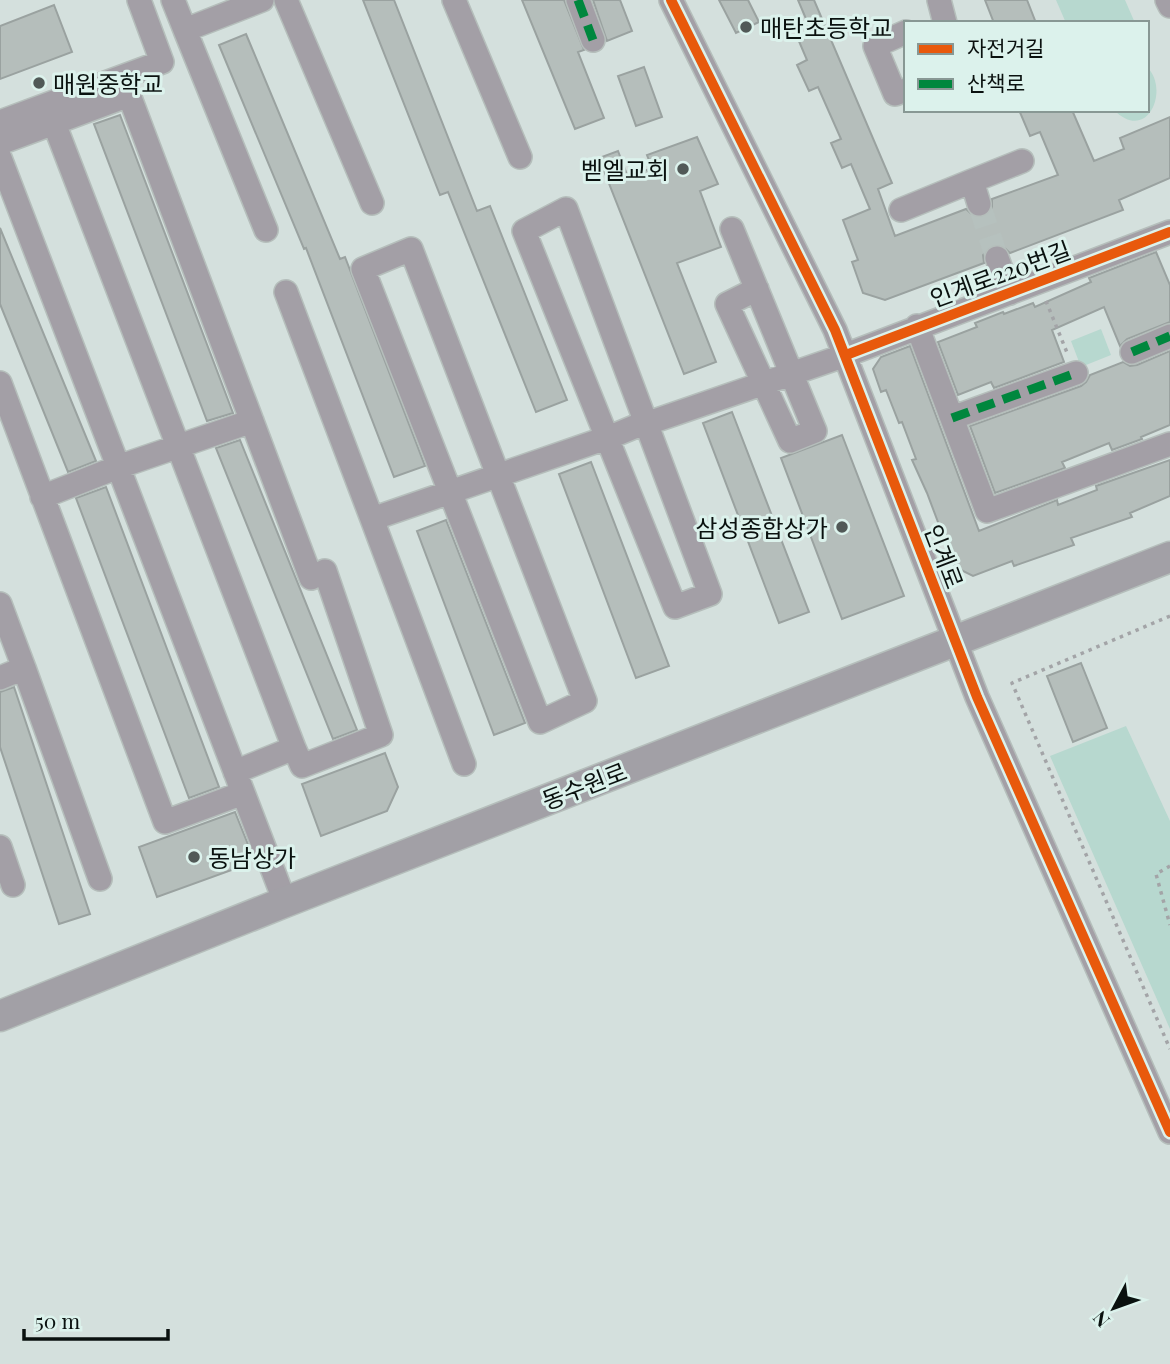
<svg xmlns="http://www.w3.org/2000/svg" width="1170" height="1364" font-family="'Playfair Display','Noto Sans KR',serif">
<rect width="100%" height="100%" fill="#d4e0dd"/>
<!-- green -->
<path fill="#b7d8cf" d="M1056 0H1125L1135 23H1066Z
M1147 67C1170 89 1148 144 1114 110H1147Z
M1101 329 1111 355 1081 367 1071 341Z
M1126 726 1170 821V1029L1050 756Z"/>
<!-- building -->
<path fill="#b5bebb" stroke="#9aa2a0" stroke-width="2" d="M363 0H394L477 211 490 206 567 400 536 412 448 192 440 195Z
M522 0H564L584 50 578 52 604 118 575 129Z
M593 0H620L632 31 607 41Z
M719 0H748L759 22 736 33Z
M798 0H814L892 183 878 189 895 236 966 209 975 217H984L992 208V199L1058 175 1040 132 1030 136 1019 110H1072L1094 161 1124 149 1120 138 1170 117V178L1119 200 1123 210 1010 253 1000 244 992 245 983 255 984 263 885 300 863 293 852 262 858 260 843 220 870 209 851 164 842 168 831 143 841 139 818 87 809 91 797 65 807 60 798 39 812 33Z
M985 0H1027L1036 23H994Z
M54 5 72 52 0 79V26Z
M246 34 340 259 345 257 425 466 394 477 306 248 304 249 219 45Z
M644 67 662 117 636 126 618 76Z
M120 115 233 413 207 421 94 124Z
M697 137 718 184 700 191 721 247 677 263 716 362 684 374 599 158 618 151 628 177 652 168 647 155Z
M0 228 96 461 68 472 0 304Z
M1156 252 1170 285V322L1127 339 1120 346 1104 307 1052 330 1064 362 994 388 991 382 958 395 938 342 977 327 975 323 1003 312 1004 314 1033 303 1035 307 1091 282 1089 278Z
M910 346 979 531 1057 500 1058 505 1097 490 1096 486 1170 460V496L1130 513 1132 517 1071 538 1074 545 1014 566 1012 561 973 576 955 567 927 493 912 460 916 459 902 422 899 423 886 390 881 392 873 369 881 357Z
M1170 351V425L1141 437 1142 439 1112 450 1109 443 1062 462 1065 468 995 493 970 426 1081 386 1086 382 1090 375 1123 362 1130 366 1137 365Z
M732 412 809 612 779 623 703 423Z
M842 435 904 596 842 619 781 458Z
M240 440 357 730 333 739 216 448Z
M591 462 669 666 636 678 559 474Z
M106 487 219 787 189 798 76 498Z
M446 520 525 723 494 735 417 531Z
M1081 663 1107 728 1073 742 1047 676Z
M14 687 90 914 59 924 0 747V692Z
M385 753 398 787 387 811 321 836 302 784Z
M235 812 249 847 240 867 157 897 139 847Z"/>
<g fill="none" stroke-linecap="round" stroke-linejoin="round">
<!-- minor-tunnel -->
<path stroke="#b6c1be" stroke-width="23" stroke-dasharray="23 11" stroke-linecap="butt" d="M979 204 997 258"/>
<defs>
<path id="minor" d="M173 0 185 30 262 0
M286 0 372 203
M454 0 520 157
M578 0 593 40
M671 0 835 330 977 697 1170 1132
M939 0 945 23
M1167 0 1170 6
M185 30 266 230
M906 32 875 46 895 94 906 90
M0 122 162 62 139 0
M54 123 129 95 311 578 325 571 381 735 302 766 294 748
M0 143 54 123 294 748 235 772
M0 158 285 902
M972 181 1022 161
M566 209 710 594 675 607 524 231Z
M901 210 972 181 979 204
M732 229C760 297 788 364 815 431L790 441 727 304 757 289
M411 249 585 701 540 722 363 269Z
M997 258 1010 293
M286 292 372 519
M917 326 987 511 1170 444
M1132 352 1170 336
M0 383 165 822 243 793
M952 418 1076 373
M42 497 118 467 252 421
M0 604 24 668 0 678
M24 668 100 879
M464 764 372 519 615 435 646 422 657 420 846 355 1170 232
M0 847 13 885"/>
<path id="major" d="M0 1016 285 902 1170 557"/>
</defs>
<!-- minor casing -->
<use href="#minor" stroke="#b5bebb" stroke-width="26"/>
<!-- major casing -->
<use href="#major" stroke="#b5bebb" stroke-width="33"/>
<!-- path -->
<path stroke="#a3a4a7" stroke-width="3.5" stroke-dasharray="3.5 5" stroke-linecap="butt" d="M1046 301 1068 355
M1170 616 1012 683 1170 1049
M1170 866 1156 874 1170 925"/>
<!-- minor -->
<use href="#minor" stroke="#a39fa6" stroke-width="23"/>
<!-- major -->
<use href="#major" stroke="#a2a0a6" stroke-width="30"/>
<!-- quiet -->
<path stroke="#00873e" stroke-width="9" stroke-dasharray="18 9" stroke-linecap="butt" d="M578 0 593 40
M1132 352 1170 336
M952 418 1076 373"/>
<defs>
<path id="cycleway" d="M671 0 835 330 977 697 1170 1132
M846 355 1170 232"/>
</defs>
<!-- cycleway casing -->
<use href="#cycleway" stroke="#dcf2ec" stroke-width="15"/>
<!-- cycleway -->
<use href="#cycleway" stroke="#e8590c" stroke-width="10"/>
</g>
<!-- markers -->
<g fill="#515957" stroke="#dcf2ec" stroke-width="2.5">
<circle cx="746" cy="27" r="7"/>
<circle cx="39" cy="83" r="7"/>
<circle cx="683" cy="169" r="7"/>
<circle cx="842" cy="527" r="7"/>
<circle cx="194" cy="857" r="7"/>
</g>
<g text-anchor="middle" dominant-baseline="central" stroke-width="6" stroke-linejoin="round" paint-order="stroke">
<!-- poi labels -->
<g font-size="24" fill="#0a110f" stroke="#dcf2ec" text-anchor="start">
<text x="760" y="27">매탄초등학교</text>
<text x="53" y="83">매원중학교</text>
<text x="669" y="169" text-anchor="end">벧엘교회</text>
<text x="828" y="527" text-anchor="end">삼성종합상가</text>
<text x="208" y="857">동남상가</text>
</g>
<!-- street labels -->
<g font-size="24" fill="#0a110f" stroke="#dcf2ec">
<text transform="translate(1000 273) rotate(-20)">인계로220번길</text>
<text transform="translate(945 556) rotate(69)">인계로</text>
<text transform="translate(584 785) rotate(-21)">동수원로</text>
</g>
</g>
<!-- legend -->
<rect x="904" y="21" width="245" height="91" fill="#dcf2ec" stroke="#889894" stroke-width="2"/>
<rect x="918" y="44" width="35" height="10" fill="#e8590c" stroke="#889894" stroke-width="2"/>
<text x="967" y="56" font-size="21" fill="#0a110f">자전거길</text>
<rect x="918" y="79" width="35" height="10" fill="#00873e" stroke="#889894" stroke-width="2"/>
<text x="967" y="91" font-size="21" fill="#0a110f">산책로</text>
<!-- north arrow -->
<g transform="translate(1114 1308) rotate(229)" stroke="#dcf2ec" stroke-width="5" paint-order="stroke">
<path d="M0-5L12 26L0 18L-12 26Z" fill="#0a110f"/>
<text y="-10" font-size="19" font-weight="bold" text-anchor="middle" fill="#0a110f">N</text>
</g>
<!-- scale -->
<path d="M24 1329v10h144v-10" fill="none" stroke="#0a110f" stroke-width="3.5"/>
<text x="35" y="1329" font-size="21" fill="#0a110f" stroke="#dcf2ec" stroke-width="5" paint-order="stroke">50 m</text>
</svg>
